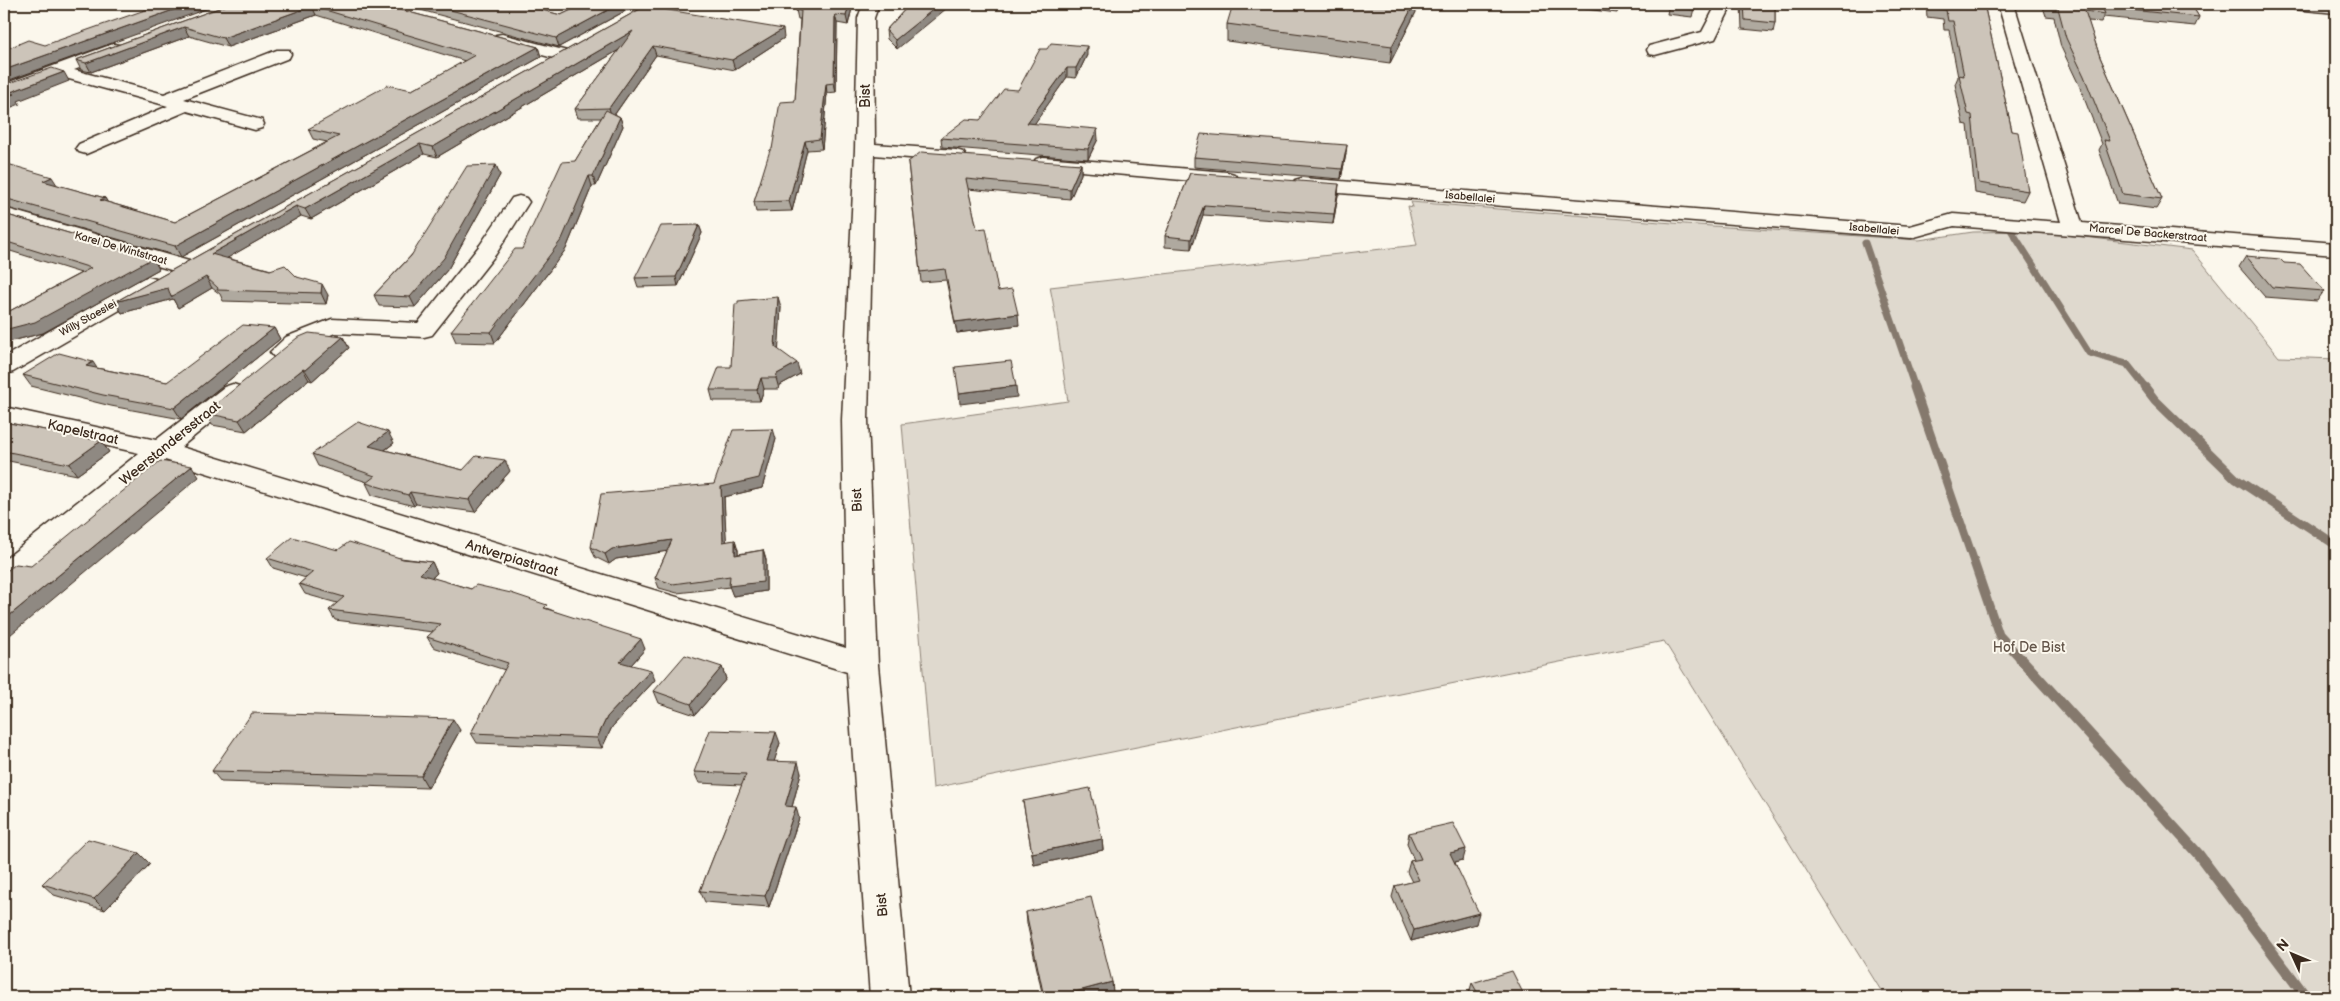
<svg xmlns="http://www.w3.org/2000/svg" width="2340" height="1001" font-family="'Balsamiq Sans',sans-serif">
<rect width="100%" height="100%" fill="#fbf7ec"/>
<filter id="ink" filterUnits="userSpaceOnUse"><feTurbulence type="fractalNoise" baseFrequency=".02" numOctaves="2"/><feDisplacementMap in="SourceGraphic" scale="10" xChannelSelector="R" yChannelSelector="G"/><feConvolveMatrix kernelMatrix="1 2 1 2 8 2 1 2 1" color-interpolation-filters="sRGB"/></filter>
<g filter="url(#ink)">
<!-- green -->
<path fill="#dfd9ce" stroke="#8d8276" d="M1411 202 1698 225 1919 240 1973 232 2026 231 2028 234 2043 232 2192 250 2279 357 2336 359V997H1885L1664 641 933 788 902 424 1068 401C1061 362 1058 325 1050 287L1417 245 1408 206 1413 207Z"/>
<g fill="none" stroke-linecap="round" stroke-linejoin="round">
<!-- stream-far2 -->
<path stroke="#85796d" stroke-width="7" d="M2011 230 2089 353 2127 364 2146 388
M1865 243 1915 388"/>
<!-- stream-far1 -->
<path stroke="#85796d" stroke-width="9" d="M1914 387 1999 635 2022 660
M2145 387 2155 400 2236 479 2336 545"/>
<!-- stream -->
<path stroke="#85796d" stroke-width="11" d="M2021 659 2199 855 2306 997"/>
<defs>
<path id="minor" d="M863 4H879L874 18 875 144 956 150 963 152 966 156 963 160 956 162 874 155 868 420 878 665 909 997H870L847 672 165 460 14 582 4 585V560L139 453 4 423V407L156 440 224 387 233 384 242 387 245 392 242 397 181 447 846 648 842 420 855 149 858 18Z
M1714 4H1730V9L1715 39 1655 55 1649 54 1647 50 1649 46 1702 32 1714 9Z
M1998 4H2014L2082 223 2336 243V255L1954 226 1911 238 1302 190 1295 188 1292 184 1295 180 1302 178 1910 226 1953 214 2061 222Z
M502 34 567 51 570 55 567 59 561 60 496 43 494 39 496 35Z
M113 44 119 45 121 49 119 53 74 70 164 94 277 50H289L291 54 289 58 184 99 262 120 264 124 262 128 255 130 187 111 86 154 79 152 76 148 79 144 168 106 58 76 4 95V84Z
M1043 157 1227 172 1234 174 1237 178 1234 182 1227 184 1036 167 1033 163 1036 159Z
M519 196 526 198 529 202 496 254 432 335 424 337 335 333 302 347 290 357 282 359 274 357 270 352 286 337 332 319 418 323 480 245 512 198Z
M4 208 189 261 192 266 189 271 181 273 4 220Z
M148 277 156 279 159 284 156 289 13 372 4 374V357L140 279Z"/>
<path id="major" d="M2286 4H2336V13L2294 9Z"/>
</defs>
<!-- minor casing -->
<use href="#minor" stroke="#3b2a1e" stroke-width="3"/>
<!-- major casing -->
<use href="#major" stroke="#3b2a1e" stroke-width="3"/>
<!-- minor -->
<use href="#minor" fill="#fbf7ec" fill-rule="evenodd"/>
<!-- major -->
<use href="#major" fill="#fbf7ec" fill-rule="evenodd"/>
</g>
<!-- wall -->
<path fill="#afa99f" stroke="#3b2a1e" d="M230 4H379L538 47 541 57 181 257 4 207V163L57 185 105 198 107 202 175 222 327 142 313 139 308 129 412 90 465 61 316 15 228 47 189 36 91 72 81 70 76 60Z
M398 4H519L561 15 584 4H638L559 47Z
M649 4H681L670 11 784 38 735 70 656 55 615 114 620 117 623 126 596 186H592L566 249 495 343 456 342 451 331 522 249 601 118H578L575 109 619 50 437 157 424 154 311 219 301 216 227 258 297 277 328 295 326 304 223 301 220 294 212 288 178 308 173 299 122 313 115 302Z
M810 4H853L848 25 837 23 836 92 827 93 822 149 807 150 792 211 756 212 754 202 772 149 795 101 800 19H798L796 10Z
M910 4 897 49 887 39 886 30Z
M1586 4H1620L1617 13 1585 9Z
M1664 4H1695L1692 17 1667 14 1669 4Z
M1741 4H1775V23L1773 32 1742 29Z
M1926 4H1984L2012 131 2028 191 2023 201 1975 193 1968 125 1963 124 1955 84 1958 77 1949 30H1944L1943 19 1927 17Z
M2042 4H2191L2199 17 2195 26 2103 17 2101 22 2088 21 2100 57 2162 199 2156 209 2118 204 2099 150 2102 144 2079 85 2061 47 2054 17 2046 16Z
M1416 12 1390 63 1227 41V24Z
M1087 55 1076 78 1067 77 1034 124 1098 139 1088 159 942 147 941 138 980 120 1018 90Z
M1346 154 1341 179 1194 167V157Z
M908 162 1081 164V174L1070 199 968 189 977 229 998 291 1019 325 957 333 946 280 921 282Z
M496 165 500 175 448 269 415 307 379 306 374 295Z
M1190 173 1338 195 1333 224 1203 215 1191 249 1165 247V236Z
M4 214 153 258 159 269 43 333 4 343V314L81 273 4 249Z
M699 225 702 233 678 286 638 287 635 278Z
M2246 256 2284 263 2324 291 2317 301 2265 297 2239 267Z
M781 307 778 349 800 374 780 385 779 389H764L760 401H713L710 390 731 367Z
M274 328 280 339 181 419 111 406 31 386 23 375 97 368 167 382Z
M343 337 349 348 312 381 309 380 246 431 212 425 205 413Z
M4 422 101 441 109 452 77 475 4 460Z
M776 439 762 488 724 497 726 542 735 540 738 550V554L763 550 766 560V591L733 596 730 587 677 593 659 588 655 578 667 551 616 559 609 564 595 557 591 547 714 484Z
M394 443 385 450 463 470 510 471 475 512 416 504 414 506 372 495 366 483 367 482 318 466 312 454Z
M338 550 432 562 437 573 432 578 471 589 549 609 645 649 631 665 655 680 612 727 602 748 477 743 471 733 505 670 433 647 427 637 433 632 335 620 329 610 337 603 305 594 299 584 306 578 273 568 267 558Z
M722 667 726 679 695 715 659 703 654 691Z
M460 730 428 788 221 782 212 771Z
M780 743 774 761 801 773 792 807 799 818 769 907 705 902 700 891 742 785 699 783 694 772Z
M1023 801 1102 839 1103 850 1034 865Z
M1409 833 1463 860 1455 862 1476 924 1411 941 1392 897 1395 886 1412 882 1407 872 1410 861 1414 860 1407 844Z
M139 853 150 864 105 910 54 895 42 884Z
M1026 912 1112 982 1113 993 1097 997H1043L1027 923Z
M1472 983 1525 997H1471L1469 993Z"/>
<!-- shaded-wall -->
<path fill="#8f8982" stroke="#3b2a1e" d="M190 4H220L4 82V70Z
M619 4H638L559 47 556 38Z
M664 4H681L658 17 656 8Z
M849 4H853L848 25 846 16Z
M940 4H952L897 49 895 40Z
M1414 4H1417L1416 12 1390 63 1392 46Z
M312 6 316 15 228 47 223 38Z
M835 15 837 23 836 92 834 83Z
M184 27 189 36 91 72 86 63Z
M783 29 784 38 735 70 732 60Z
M633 31 636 40 437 157 433 147Z
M653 46 656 55 612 118 609 108Z
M1087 46V55L1076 78V68Z
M538 47 541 57 181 257 175 246Z
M1067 68V77L1028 133 1027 123Z
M64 72 69 81 18 101 20 104 4 110V98L8 93Z
M826 84 827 93 822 149 820 139Z
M620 117 623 126 596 186 593 176Z
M1097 129 1098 139 1088 159V149Z
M805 141 807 150 792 211 789 201Z
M420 144 424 154 311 219 305 209Z
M1347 145 1346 154 1341 179 1342 169Z
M1081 164V174L1070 199V189Z
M496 165 500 175 448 269 415 307 410 297Z
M589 176 592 186 566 249 495 343 491 332Z
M52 177 59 188 43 181Z
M1339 184 1338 195 1333 224 1334 214Z
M105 198 111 209 100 200Z
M1204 205 1203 215 1191 249V239Z
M296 206 301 216 217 264 211 254Z
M699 225 702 233 678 286 676 277Z
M153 258 159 269 43 333 4 343V330Z
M206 277 212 288 178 308 173 299 122 313 115 302Z
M322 284 328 295 326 304 321 293Z
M778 297 781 307 778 358 775 347Z
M1018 314 1019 325 957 333 955 322Z
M274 328 280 339 181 419 174 408Z
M343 337 349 348 312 381 305 370Z
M93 362 100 373 86 366Z
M797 363 800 374 780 385 779 389 776 378 777 374Z
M303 369 309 380 246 431 239 420Z
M761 378 764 389 760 401 757 390Z
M1016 386 1017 397 960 404 959 393Z
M773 429 776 439 762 488 724 497 727 552 723 542 721 487Z
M388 432 394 443 375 457 369 446Z
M101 441 109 452 77 475 69 464Z
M505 460 510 471 475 512 469 500Z
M192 466 199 477 4 640V620Z
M410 492 416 504 414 506 408 495Z
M672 540 675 550 616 559 609 564 605 554 612 549Z
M735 540 738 550V564L735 555Z
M763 550 766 560V591L733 596 729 586Z
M432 562 437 573 425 584 420 574Z
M641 639 645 649 625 672 620 662Z
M722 667 726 679 695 715 691 704Z
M651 670 655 680 612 727 602 748 597 738 607 717Z
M453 719 460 730 428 788 421 776Z
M776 732 780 743 771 772 767 761Z
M798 762 801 773 789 818 785 806Z
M796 807 799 818 769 907 765 896Z
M1102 839 1103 850 1034 865 1032 853Z
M1466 849 1463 860 1447 864 1450 853Z
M139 853 150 864 105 910 94 899Z
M1479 913 1476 924 1411 941 1414 930Z
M1112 982 1113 993 1097 997H1056Z"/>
<!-- building -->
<path fill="#ccc4b9" stroke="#3b2a1e" d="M162 4H190L4 70V50L28 40 45 45Z
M230 4H379L538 47 175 246 4 198V163L52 177 43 181 105 198 100 200 175 222 339 136 308 129 388 85 412 90 475 55 312 6 223 38 184 27 86 63 76 60Z
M428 4H519L561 15 584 4H619L556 38Z
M649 4H664L656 8 783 29 732 60 653 46 609 108 575 109 633 31 433 147 420 144 305 209 296 206 211 254 270 270 285 265 297 277 322 284 321 293 217 290 218 288 206 277 171 297 168 288 115 302Z
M810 4H849L846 16 835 15 834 83 826 84 820 139 805 141 789 201 754 202 770 150 772 149 780 102 795 101 801 11 796 10Z
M910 4H940L895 40 886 30Z
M1233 4H1414L1392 46 1227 24Z
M1601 4H1620L1619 6Z
M1670 4H1695L1694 10 1669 7Z
M1744 4H1775V23L1745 20Z
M1930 4H1984L2012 131 2018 132 2028 191 1979 183 1972 115 1968 114 1959 75 1964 76 1953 21H1948L1946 10 1931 8Z
M2049 4H2191L2199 17 2102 7 2105 14 2085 11 2100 57 2162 199 2123 194 2104 140 2110 141 2084 76 2066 38 2058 8 2050 7Z
M1051 43 1087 46 1076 68H1067L1027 123 1097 129 1088 149 941 138 966 119 980 120 1004 89 1018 90 1040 49H1047Z
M52 68 64 72 8 93 14 94 4 98V85Z
M606 110 620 117 593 176H589L562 239 491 332 451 331 515 249H522L562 162 575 161Z
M1201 134 1347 145 1342 169 1194 157Z
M921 152 1081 164 1070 189 966 179 977 229 986 228 998 291 1012 289 1018 314 955 322 945 269 920 272 908 162Z
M496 165 444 258 410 297 374 295 411 256 467 166Z
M1190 173 1339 184 1334 214 1204 205 1191 239 1165 236Z
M4 214 153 258 35 322 4 330V314L91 268 4 241Z
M699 225 676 277 635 278 661 226Z
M2246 256 2280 259 2284 263 2300 264 2324 291 2272 287Z
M778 297 775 347 797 363 777 374 776 378H761L757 390H710L719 367H731L735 304H738V301Z
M243 325 274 328 174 408 103 395 23 375 59 353 93 362 86 366 167 382Z
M309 333 343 337 305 370 303 369 239 420 205 413 297 338Z
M1011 361 1016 386 959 393 955 367Z
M4 422 101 441 69 464 4 451Z
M358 422 388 432 369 446 463 470 476 456 505 460 469 500 410 492 408 495 366 483 375 476 312 454Z
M773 429 759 478 721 487 723 542 735 540V555L763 550V582L729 586 730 576 673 584 655 578 672 540 612 549 605 554 591 547 601 494 714 484 733 430Z
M160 461 192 466 4 620V573L16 564 31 566Z
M292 537 338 550 349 542 403 559 432 562 420 574 471 589 476 585 511 593 547 605 544 608 641 639 620 662 651 670 607 717 597 738 471 733 508 663 427 637 441 624 329 610 344 597 299 584 313 572 267 558Z
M685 655 722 667 691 704 654 691Z
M252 713 453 719 421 776 212 771Z
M710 730 776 732 767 761 798 762 785 806 796 807 765 896 700 891 746 774 694 772Z
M1090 788 1102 839 1032 853 1023 801Z
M1453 823 1466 849 1450 853 1479 913 1414 930 1395 886 1419 880 1410 861 1421 859 1409 833Z
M88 839 139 853 94 899 42 884Z
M1091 897 1112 982 1056 997H1044L1026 912Z
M1512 971 1525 997H1480L1472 983Z"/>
</g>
<g text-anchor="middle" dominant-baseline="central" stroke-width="4" stroke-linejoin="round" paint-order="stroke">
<!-- far-street labels -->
<g font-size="11" fill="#3b2a1e" stroke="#fbf7ec">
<text transform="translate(1470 197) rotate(5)">Isabellalei</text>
<text transform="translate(1874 229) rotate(5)">Isabellalei</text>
<text transform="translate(2148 233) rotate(5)">Marcel De Backerstraat</text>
<text transform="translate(121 248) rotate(16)">Karel De Wintstraat</text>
<text transform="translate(88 318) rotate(-29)">Willy Staeslei</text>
</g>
<!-- street labels -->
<g font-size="14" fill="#3b2a1e" stroke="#fbf7ec">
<text transform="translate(865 96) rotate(-90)">Bist</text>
<text transform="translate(83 432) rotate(13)">Kapelstraat</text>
<text transform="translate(170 443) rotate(-39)">Weerstandersstraat</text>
<text transform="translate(857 500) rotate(-91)">Bist</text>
<text transform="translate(512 558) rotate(17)">Antverpiastraat</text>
<text transform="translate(882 905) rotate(-95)">Bist</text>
</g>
<!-- park labels -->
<g font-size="14" fill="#64564a" stroke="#fbf7ec">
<text x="2029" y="647">Hof De Bist</text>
</g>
</g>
<!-- margin -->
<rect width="2340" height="1001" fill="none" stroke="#fbf7ec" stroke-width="20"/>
<rect x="10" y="10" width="2320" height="981" fill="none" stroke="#3b2a1e" stroke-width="2" filter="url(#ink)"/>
<!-- north arrow -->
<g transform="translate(2292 954) rotate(314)" stroke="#fbf7ec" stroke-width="4" paint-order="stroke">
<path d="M0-4L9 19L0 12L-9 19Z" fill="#3b2a1e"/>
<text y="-8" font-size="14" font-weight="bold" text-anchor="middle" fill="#3b2a1e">N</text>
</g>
</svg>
